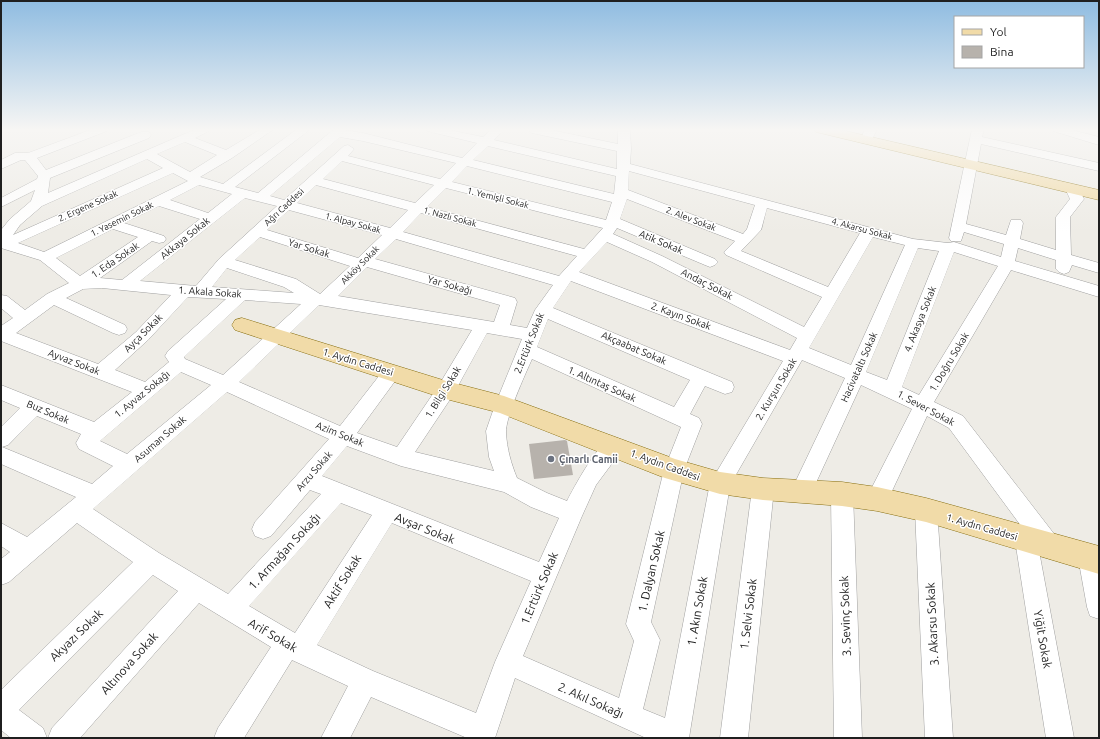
<svg xmlns="http://www.w3.org/2000/svg" width="1100" height="739" font-family="Ubuntu,sans-serif">
<rect width="100%" height="100%" fill="#eeece6"/>
<!-- building -->
<path fill="#b7b2ac" d="M565 440 567 441 573 475 534 479 529 444Z"/>
<g fill="none" stroke-linecap="round" stroke-linejoin="round">
<defs>
<path id="minor" d="M93 129H109L107 131 37 158 46 170 141 132H149L151 135 149 138 50 178 48 193 196 129H211L209 131 195 138 226 150 261 129H274L232 158 200 177 223 184 297 129H310L308 131 235 187 258 193 333 130 337 129 363 133 462 158 477 143 427 131 425 129H444L483 137 492 129H504L494 140 617 169V151L532 133 526 129H546L618 144V129H630L631 149 630 164 913 239 948 243 954 242 1001 257 1004 244 964 232 961 241H951L949 238 972 129H984L982 137 1099 163V171L981 144 966 224 1006 235 1011 220H1021L1023 223 1020 239 1056 250V217L1070 199 1065 188 1067 185H1077L1084 199 1070 217 1071 255 1099 263V273L1072 265 1069 272 1064 274 1059 272 1056 269V260L1018 248 1015 261 1099 286V297L1011 270 934 402 963 416 1058 539 1061 547 1058 555 1050 558 1042 555 1039 551 1074 738H1046L1015 540 1018 533 1024 530 949 428 927 416 885 506 877 509 869 506 866 499 912 409 861 385 809 498 802 500 795 498 791 491 845 378 802 360 730 485 689 738H646L515 678 495 738H467L371 697 350 738H321L348 686 292 660 244 738H214L218 728 271 647 199 603 80 738H48L52 728 178 591 153 575 19 710 43 728 47 738H11L1 730V690L133 562 77 523 9 582 1 585V559L10 552 1 546V523L27 537 76 497 1 464V427L20 408 1 400V385L94 422 132 392 1 341V326L13 318 1 308V295L7 296 25 310 47 294 69 283 40 260 1 248V230L10 219 31 201 35 190 1 207V198L37 179 38 176 25 160H21L1 169V160L15 153H28ZM340 137 363 141 456 163 440 179 348 156 354 149 348 145 344 146 284 200 270 196ZM185 142 217 155 190 172 157 154ZM488 146 616 176 614 194 473 160ZM147 159 163 168 13 235 20 225 42 206ZM342 161 434 185 415 203 323 179ZM467 166 612 202 606 220 452 182ZM629 171 755 205 747 229 743 234 628 190ZM173 173 188 181 44 252 18 243ZM199 185 232 194 208 213 170 200ZM316 185 408 210 390 228 297 203ZM446 188 603 228 584 249 427 207ZM245 198 277 206 219 259 196 286 140 281ZM627 199 735 241 724 252 726 255 822 297 804 327 662 256 613 234 617 228 705 265 710 267 715 265 718 262 715 259 620 219ZM159 206 200 219 122 280 100 278 152 241 159 243 164 242 166 239 164 236 124 223ZM767 208 860 233 828 287 741 251 761 230ZM289 210 382 235 358 258 267 230ZM421 213 577 256 559 276 403 232ZM113 229 138 237 80 276 56 258ZM260 237 350 266 320 294 296 279 235 260ZM873 237 905 245 851 365 809 348ZM396 239 553 285 535 310 527 328 510 325 517 302 515 298 375 259ZM607 242 652 262 797 338 790 350 579 272ZM918 248 939 251 887 380 866 372ZM954 252 998 266 919 395 902 387ZM367 267 500 305 494 322 338 296ZM227 268 284 287 294 293 212 287ZM571 281 783 361 710 483 665 718 643 709 660 640 651 622 684 470 702 424 699 418 690 414 705 386 725 394 732 392 734 387 732 382 553 308ZM102 288 171 295 136 332 98 364 16 333 54 305 113 333 119 335 125 333 127 329 125 325 66 298 83 289ZM188 297 226 299 168 351 165 356 169 362 145 382 115 370 148 340ZM245 300 301 304 223 375 185 359 184 357ZM319 305 472 330 439 385 397 447 357 433 398 377 401 372 398 367 392 365 386 367 340 426 239 382ZM548 319 690 380 674 407 537 347ZM487 333 522 339 495 405 486 431 489 457 494 471 415 452 453 395ZM532 359 681 427 664 470 626 624 634 641 619 698 523 656 582 516 596 485 625 446 622 440C617 438 615 437 610 439 597 445 574 487 567 501L547 493 517 478C511 463 507 449 506 433 505 418 525 375 532 359ZM181 372 211 385 127 454 100 441ZM227 392 329 439 255 522 252 529 255 536 263 539 271 536 310 490 321 494 228 594 159 553 93 509ZM37 416 81 434 76 443 79 449 113 466 92 484 2 447 8 445ZM347 446 401 466 504 492 531 507 559 518 539 562 322 476ZM341 503 372 515 295 633 249 606ZM392 523 531 581 495 662 476 713 373 671 317 645Z
M865 129H877L871 142 867 143 861 139Z
M1051 129H1068L1099 137V145L1053 131Z
M763 480 770 482 774 489 748 738H720L752 489 756 482Z
M842 485 850 487 853 494 862 738H834L831 494 834 487Z
M926 500 934 503 937 510 953 738H925L915 510 918 503Z
M1089 546 1097 549 1099 554V619L1090 616 1087 607 1078 557 1081 549Z"/>
<path id="major" d="M814 129H837L1099 190V200L816 132Z
M242 318 446 381 504 396 675 459 720 472 763 478 842 482 877 487 926 498 1099 546V574L926 522 877 511 842 506 763 500 720 494 665 478 500 413 446 399 235 330 232 325 235 320Z"/>
</defs>
<!-- minor casing -->
<use href="#minor" stroke="#a0a0a0" stroke-width="1"/>
<!-- major casing -->
<use href="#major" stroke="#886f11" stroke-width="1"/>
<!-- minor -->
<use href="#minor" fill="#fff" fill-rule="evenodd"/>
<!-- major -->
<use href="#major" fill="#f1dba8" fill-rule="evenodd"/>
</g>
<!-- sky -->
<linearGradient id="sky" x2="0" y2="1"><stop stop-color="#8fbce1"/><stop offset="0.56" stop-color="#f7f6f4"/><stop offset="1" stop-color="#f7f6f4" stop-opacity="0"/></linearGradient>
<rect width="1100" height="232" fill="url(#sky)"/>
<!-- markers -->
<circle fill="#6b7280" stroke="#fff" stroke-width="1.5" cx="551" cy="459" r="4"/>
<g text-anchor="middle" dominant-baseline="central" stroke-width="3" stroke-linejoin="round" paint-order="stroke">
<!-- far-street labels -->
<g font-size="9" fill="#1f1f1f" stroke="#fff">
<text transform="translate(498 198) rotate(14)">1. Yemişli Sokak</text>
<text transform="translate(88 206) rotate(-24)">2. Ergene Sokak</text>
<text transform="translate(284 207) rotate(-43)">Ağrı Caddesi</text>
<text transform="translate(450 217) rotate(15)">1. Nazlı Sokak</text>
<text transform="translate(122 219) rotate(-26)">1. Yasemin Sokak</text>
<text transform="translate(691 219) rotate(21)">2. Alev Sokak</text>
<text transform="translate(353 223) rotate(15)">1. Alpay Sokak</text>
<text transform="translate(862 229) rotate(15)">4. Akarsu Sokak</text>
<text transform="translate(360 265) rotate(-45)">Akköy Sokak</text>
</g>
<!-- street labels -->
<g font-size="10" fill="#1f1f1f" stroke="#fff">
<text transform="translate(185 238) rotate(-39)">Akkaya Sokak</text>
<text transform="translate(661 242) rotate(23)">Atik Sokak</text>
<text transform="translate(309 248) rotate(17)">Yar Sokak</text>
<text transform="translate(115 260) rotate(-34)">1. Eda Sokak</text>
<text transform="translate(707 284) rotate(27)">Andaç Sokak</text>
<text transform="translate(450 285) rotate(16)">Yar Sokağı</text>
<text transform="translate(210 292) rotate(4)">1. Akala Sokak</text>
<text transform="translate(681 316) rotate(20)">2. Kayın Sokak</text>
<text transform="translate(920 319) rotate(-68)">4. Akasya Sokak</text>
<text transform="translate(143 333) rotate(-45)">Ayça Sokak</text>
<text transform="translate(529 343) rotate(-68)">2.Ertürk Sokak</text>
<text transform="translate(634 348) rotate(23)">Akçaabat Sokak</text>
<text transform="translate(74 362) rotate(21)">Ayvaz Sokak</text>
<text transform="translate(358 362) rotate(17)">1. Aydın Caddesi</text>
<text transform="translate(949 362) rotate(-59)">1. Doğru Sokak</text>
<text transform="translate(859 367) rotate(-66)">Hacivataltı Sokak</text>
<text transform="translate(602 384) rotate(24)">1. Altıntaş Sokak</text>
<text transform="translate(776 389) rotate(-59)">2. Kurşun Sokak</text>
<text transform="translate(443 392) rotate(-58)">1. Bilgi Sokak</text>
<text transform="translate(142 394) rotate(-39)">1. Ayvaz Sokağı</text>
<text transform="translate(926 408) rotate(28)">1. Sever Sokak</text>
<text transform="translate(48 412) rotate(23)">Buz Sokak</text>
<text transform="translate(340 434) rotate(22)">Azim Sokak</text>
<text transform="translate(160 439) rotate(-41)">Asuman Sokak</text>
<text transform="translate(665 465) rotate(20)">1. Aydın Caddesi</text>
<text transform="translate(314 471) rotate(-49)">Arzu Sokak</text>
<text transform="translate(982 527) rotate(16)">1. Aydın Caddesi</text>
</g>
<!-- worship labels -->
<g font-size="10" font-weight="bold" fill="#5b616d" stroke="#fff" text-anchor="start">
<text x="559" y="459">Çınarlı Camii</text>
</g>
<!-- near-street labels -->
<g font-size="12" fill="#1f1f1f" stroke="#fff">
<text transform="translate(425 528) rotate(22)">Avşar Sokak</text>
<text transform="translate(284 551) rotate(-47)">1. Armağan Sokağı</text>
<text transform="translate(651 571) rotate(-77)">1. Dalyan Sokak</text>
<text transform="translate(342 581) rotate(-58)">Aktif Sokak</text>
<text transform="translate(539 588) rotate(-67)">1.Ertürk Sokak</text>
<text transform="translate(697 611) rotate(-80)">1. Akın Sokak</text>
<text transform="translate(748 614) rotate(-83)">1. Selvi Sokak</text>
<text transform="translate(845 616) rotate(-92)">3. Sevinç Sokak</text>
<text transform="translate(932 624) rotate(-93)">3. Akarsu Sokak</text>
<text transform="translate(76 635) rotate(-44)">Akyazı Sokak</text>
<text transform="translate(273 635) rotate(30)">Arif Sokak</text>
<text transform="translate(1043 639) rotate(80)">Yiğit Sokak</text>
<text transform="translate(129 663) rotate(-48)">Altınova Sokak</text>
<text transform="translate(591 700) rotate(24)">2. Akıl Sokağı</text>
</g>
</g>
<!-- border -->
<rect width="1100" height="739" fill="none" stroke="#1f1f1f" stroke-width="4"/>
<!-- legend -->
<rect x="954" y="16" width="130" height="52" fill="#ffffff" stroke="#a5a5a5"/>
<rect x="962" y="29" width="20" height="6" fill="#f1dba8" stroke="#a5a5a5"/>
<text x="990" y="36" font-size="12" fill="#1f1f1f">Yol</text>
<rect x="962" y="46" width="20" height="12" fill="#b7b2ac" stroke="#a5a5a5"/>
<text x="990" y="56" font-size="12" fill="#1f1f1f">Bina</text>
</svg>
